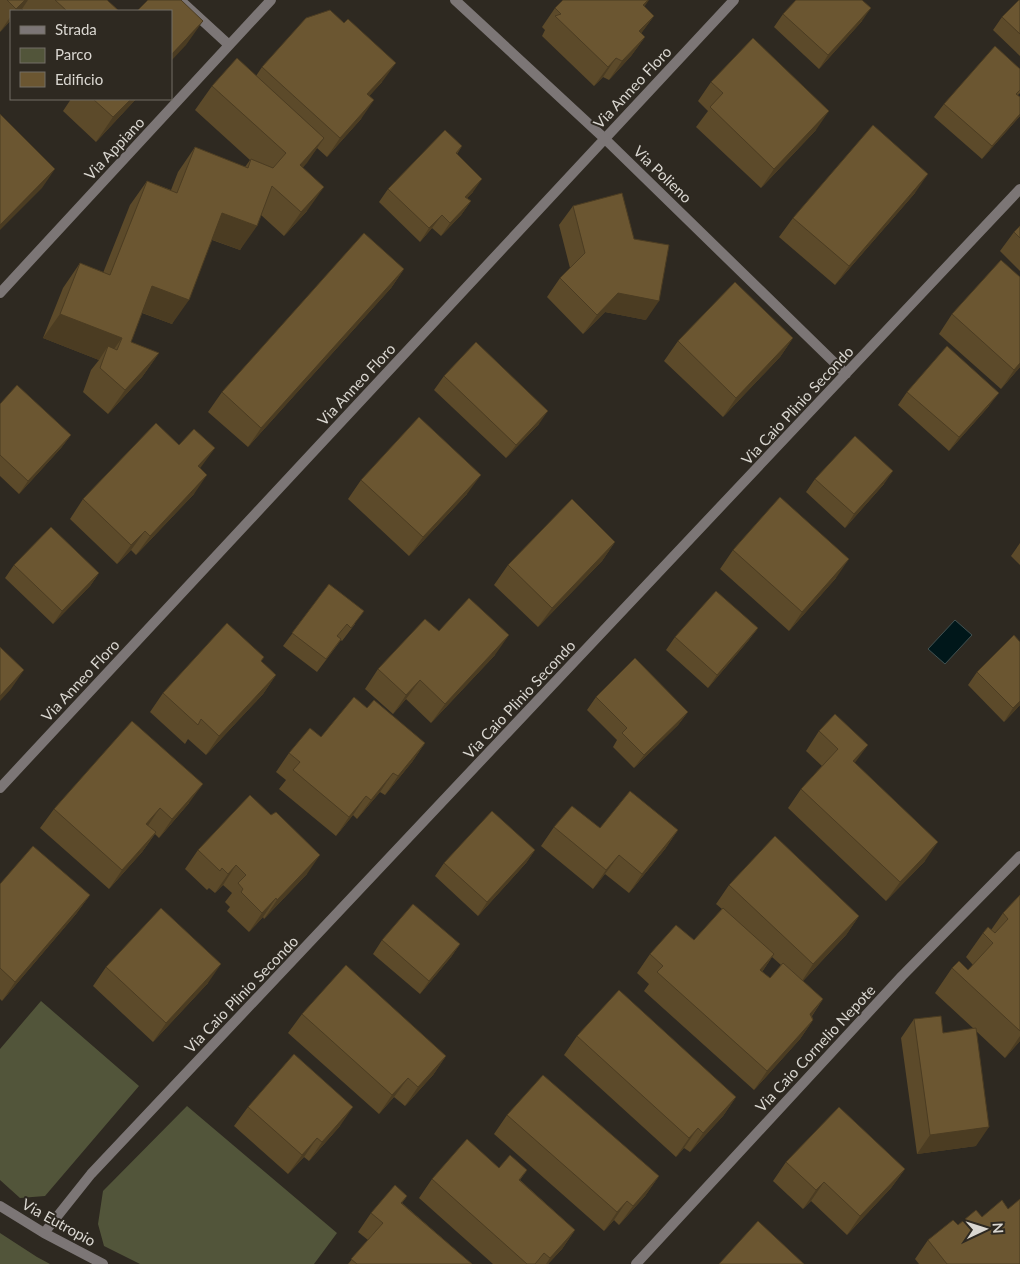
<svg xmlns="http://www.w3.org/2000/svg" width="1020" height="1264" font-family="Lato,sans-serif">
<rect width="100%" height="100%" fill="#2e2921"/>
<!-- green -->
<path fill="#52553a" d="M41 1001 139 1086 45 1196 20 1198 0 1180V1049Z
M187 1106 337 1233 314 1264H140L104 1246 98 1224 103 1191Z
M0 1233 37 1257 50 1264H0Z"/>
<!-- water -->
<path fill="#00171a" stroke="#415151" d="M955 620 972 635 945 664 928 649Z"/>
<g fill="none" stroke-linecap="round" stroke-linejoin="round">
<!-- minor -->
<path stroke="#7c7676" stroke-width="10" d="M180 0 229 45
M455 0 604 138 846 374
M0 293 271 0
M0 788 734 0
M0 1206 44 1233 103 1264
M44 1233 91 1174 1020 189
M636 1264 902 976 1020 856"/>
</g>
<!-- wall -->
<path fill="#5c4a2a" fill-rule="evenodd" d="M0 0H107L119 11H24L22 9 20 11H11V20L0 32Z
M1020 0V56L993 30 1002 17Z
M644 7 654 16 641 33 645 37 631 56 609 80 603 77 594 86 542 36 545 30 542 27 555 8Z
M783 14 862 21 819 69 774 27Z
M262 67 382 82 369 96 361 119 327 157 317 148 303 167 307 211 284 236 261 215 240 250 212 240 172 324 142 313 131 342 159 353 142 377 108 414 83 392 91 370 99 360 43 338 63 288 80 263 103 273 130 205 147 181 171 190 178 172 195 147 245 167 250 160 195 110 212 86 256 76Z
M1020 69V93L1018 95 1020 116 982 159 934 117 944 104Z
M711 82 816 130 761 188 696 127 708 111 698 101Z
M71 99H136L96 142 63 111Z
M462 146 457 154 473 192 467 198 471 201 461 215 441 236 432 228 420 242 379 202 388 189Z
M915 193 835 285 779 237 793 218Z
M573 206 646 320 605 312 583 334 547 297 560 278 570 268 559 225Z
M1020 226V271L1000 251 1014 232Z
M404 269 391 288 248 447 208 412 222 392Z
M1020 277V367L1001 389 939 334 952 314Z
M793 338 780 357 723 417 664 361 678 341Z
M444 376 539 424 506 458 434 390Z
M907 392 989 406 949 451 898 405Z
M0 404 71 435 61 448 19 494 0 476Z
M200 468 194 494 136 555 131 550 117 564 70 519 83 499Z
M815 479 884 484 845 528 806 492Z
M361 480 467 494 409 556 348 499Z
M615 542 602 561 538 627 494 585 508 565Z
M1020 543V565L1011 556Z
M733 550 836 578 789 631 720 569Z
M14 565 99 573 90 586 53 624 5 578Z
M329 584 355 624 342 641 341 640 317 672 283 646Z
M758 628 748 641 708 688 666 650 675 637Z
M439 631 495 655 431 723 406 699 393 714 365 689 378 669Z
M261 661 276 675 263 694 206 755 188 739 185 744 150 712 163 693Z
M977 672 1020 705 1004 722 968 685Z
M596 697 688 712 678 725 634 768 613 747 617 740 587 710Z
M367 708 425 743 412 762 385 795 380 792 357 819 353 815 336 836 279 789 286 780 276 772 289 753 321 737Z
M819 731 855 763 925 861 886 901 788 808 801 789 822 766 806 751Z
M189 803 159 838 155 834 142 852 109 889 40 828 54 809Z
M554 827 600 828 678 830 665 849 629 893 605 874 593 889 541 846Z
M198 850 307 874 264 919 263 917 249 932 227 911 230 907 225 902 232 893 223 885 215 893 209 888 207 890 185 869Z
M535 850 526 863 478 916 435 876 444 863Z
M0 884 90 895 76 914 2 1001 0 999Z
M729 885 859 916 846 935 803 981 823 999 812 1016 813 1020 800 1039 754 1090 644 991 649 984 637 973 650 954 694 940 722 909 716 904ZM772 957 781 965 770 978 762 972Z
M1020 895V1041L1005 1058 976 1031V1146L917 1154 901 1038 914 1019 943 1033 974 1029 935 993 952 968 968 970 973 965 966 957 983 933 991 930 1003 913Z
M382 940 460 944 451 957 420 994 373 954Z
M106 967 208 983 153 1042 93 986Z
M302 1014 446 1056 433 1075 405 1106 394 1097 379 1114 288 1033Z
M577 1036 736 1097 723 1116 690 1152 684 1148 676 1157 564 1055Z
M248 1107 340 1126 309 1161 304 1157 288 1174 234 1126Z
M507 1115 659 1176 645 1196 619 1225 614 1220 604 1231 494 1134Z
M786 1162 905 1169 891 1188 847 1235 811 1201 803 1209 773 1181Z
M527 1170 520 1180 575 1230 562 1249 548 1264H493L419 1198 432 1179Z
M407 1196 402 1203 472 1264H348L368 1240 358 1232 371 1213Z
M1008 1209 1020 1264H919L915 1259 928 1240 958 1225Z"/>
<!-- shaded-wall -->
<path fill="#4b3c22" d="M25 0H28L22 9 20 11H14Z
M648 0H649L640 13 643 5Z
M871 8 862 21 819 69 828 55Z
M11 16V20L0 32Z
M654 16 640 35 639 31Z
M203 21 186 45 171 61V55Z
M645 37 631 56 609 80 622 61Z
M616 58 603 77 594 86 608 67Z
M396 63 382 82 354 113 367 94Z
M131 99H136L96 142 113 117Z
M374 100 361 119 327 157 340 138Z
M829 111 816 130 761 188 774 169Z
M1020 114V116L982 159 992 146Z
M324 138 307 163 283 189 300 165Z
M55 169 42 188 0 230V225Z
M928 174 915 193 835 285 849 266Z
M482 179 473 192 456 210 465 197Z
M324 187 307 211 284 236 301 212Z
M471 201 461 215 441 236 450 223Z
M222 213 257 226 240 250 205 237Z
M442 215 432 228 420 242 429 228Z
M404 269 391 288 248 447 261 428Z
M152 286 189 300 172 324 135 310Z
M618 293 659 301 646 320 605 312 583 334 597 315Z
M60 314 122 338 104 363 108 346 99 360 43 338Z
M793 338 780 357 723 417 736 398Z
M159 353 142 377 108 414 125 390Z
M1020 363V367L1001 389 1014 370Z
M999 393 989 406 949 451 959 437Z
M548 411 539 424 506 458 516 445Z
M71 435 61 448 19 494 28 481Z
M215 448 201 467 185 485 198 466Z
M893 471 884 484 845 528 854 514Z
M207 475 194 494 136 555 150 536Z
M481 475 467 494 409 556 423 537Z
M145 531 131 550 117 564 131 545Z
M615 542 602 561 538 627 552 608Z
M849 559 836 578 789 631 802 612Z
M99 573 90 586 53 624 62 611Z
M758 628 748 641 708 688 717 675Z
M509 635 495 655 431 723 445 704Z
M24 670 11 689 0 701V696Z
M276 675 263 694 206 755 219 736Z
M420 680 406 699 393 714 406 695Z
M1020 701V705L1004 722 1013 708Z
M688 712 678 725 634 768 644 755Z
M425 743 412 762 385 795 398 776Z
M868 745 854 764 853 761Z
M393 773 380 792 357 819 371 800Z
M203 784 189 803 159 838 172 819Z
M366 796 353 815 336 836 349 817Z
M160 808 147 827 146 824Z
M678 830 665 849 629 893 642 874Z
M156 832 142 852 109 889 122 870Z
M938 842 925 861 886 901 900 882Z
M535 850 526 863 478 916 487 902Z
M320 855 307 874 264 919 277 900Z
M619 855 605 874 593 889 606 870Z
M236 865 223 885 215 893 228 874Z
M90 895 76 914 2 1001 15 982Z
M276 898 263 917 249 932 262 913Z
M859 916 846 935 800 984 813 964Z
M460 944 451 957 420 994 429 981Z
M774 954 761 973 760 970Z
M221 964 208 983 153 1042 166 1023Z
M823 999 810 1018V1014Z
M813 1020 800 1039 754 1090 767 1071Z
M1020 1036V1041L1005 1058Z
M446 1056 433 1075 405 1106 418 1087Z
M408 1078 394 1097 379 1114 392 1095Z
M736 1097 723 1116 690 1152 703 1133Z
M353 1107 340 1126 309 1161 322 1142Z
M989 1127 976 1146 917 1154 930 1135Z
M698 1128 684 1148 676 1157 689 1138Z
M317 1138 304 1157 288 1174 302 1155Z
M905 1169 891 1188 847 1235 860 1216Z
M659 1176 645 1196 619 1225 633 1206Z
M824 1182 811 1201 803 1209 816 1190Z
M627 1201 614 1220 604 1231 617 1212Z
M575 1230 562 1249 548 1264H546L550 1258Z"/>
<!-- building -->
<path fill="#6b5631" stroke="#4b3c22" d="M7 0H25L16 9Z
M55 0H107L119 11H67Z
M148 0H181L203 21 171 55V11H137Z
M563 0H648L643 5 654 16 639 31 645 37 622 61 616 58 608 67 555 16 561 14 555 8Z
M796 0H862L871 8 828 55 783 14Z
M1019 0H1020V34L1002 17Z
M330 10 344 23 348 19 396 63 367 94 374 100 340 138 262 67 306 18Z
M753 38 829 111 774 169 710 107 723 93 711 82Z
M995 46 1020 69V90L1016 94 1020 97V114L992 146 944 104Z
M237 58 324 138 300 165 324 187 301 212 272 186 257 226 222 213 189 300 152 286 131 342 159 353 125 390 100 368 108 346 117 350 122 338 60 314 80 263 110 275 147 181 177 193 195 147 248 168 251 159 273 168 286 153 212 86Z
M93 99H131L113 117Z
M0 114 55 169 0 225Z
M873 125 928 174 849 266 793 218Z
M445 130 462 146 456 153 482 179 465 197 471 201 450 223 442 215 429 228 388 189Z
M622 193 634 239 669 245 659 301 618 293 597 315 560 278 585 253 573 206Z
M1020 226V238L1014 232Z
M364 233 404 269 261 428 222 392Z
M1001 260 1020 277V363L1014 370 952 314Z
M735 282 793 338 736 398 678 341Z
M476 342 548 411 516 445 444 376Z
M947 346 999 393 959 437 907 392Z
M17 385 71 435 28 481 0 455V404Z
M419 417 481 475 423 537 361 480Z
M156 423 179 445 194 429 215 448 198 466 207 475 150 536 145 531 131 545 83 499Z
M855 436 893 471 854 514 815 479Z
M780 497 849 559 802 612 733 550Z
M572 499 615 542 552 608 508 565Z
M51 527 99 573 62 611 14 565Z
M329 584 364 611 351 628 347 624 337 636 341 639 326 659 292 633Z
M716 591 758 628 717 675 675 637Z
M469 598 509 635 445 704 420 680 406 695 378 669 425 619 439 631Z
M227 623 264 657 261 661 276 675 219 736 201 719 198 725 163 693Z
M1014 635 1020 642V701L1013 708 977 672Z
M0 647 24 670 0 696Z
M635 658 688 712 644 755 622 733 627 728 596 697Z
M354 697 367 708 374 700 425 743 398 776 393 773 371 800 366 796 349 817 293 770 300 762 289 753 310 728 321 737Z
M835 714 868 745 853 761 938 842 900 882 801 789 838 749 819 731Z
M132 721 203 784 172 819 160 808 146 824 156 832 122 870 54 809Z
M630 791 678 830 642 874 619 855 606 870 554 827 572 806 600 828Z
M250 795 271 815 276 812 320 855 277 900 276 898 262 913 241 892 243 889 238 883 246 875 236 865 228 874 222 868 220 871 198 850Z
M492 811 535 850 487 902 444 863Z
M775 836 859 916 813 964 729 885Z
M33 846 90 895 15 982 0 968V884Z
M1020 895V1031L952 968 959 961 968 970 993 943 983 933 988 927 995 933 1008 919 1003 913Z
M413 904 460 944 429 981 382 940Z
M161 908 221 964 166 1023 106 967Z
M723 908 774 954 760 970 770 978 783 963 823 999 810 1014 813 1020 767 1071 657 972 663 966 650 954 676 925 694 940Z
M346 965 446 1056 418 1087 408 1078 392 1095 302 1014Z
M619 990 736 1097 703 1133 698 1128 689 1138 577 1036Z
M941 1016 943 1033 976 1028 989 1127 930 1135 914 1019Z
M294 1054 353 1107 322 1142 317 1138 302 1155 248 1107Z
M543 1075 659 1176 633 1206 627 1201 617 1212 507 1115Z
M839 1107 905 1169 860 1216 824 1182 816 1190 786 1162Z
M467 1139 499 1168 510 1155 527 1170 519 1180 575 1230 550 1258 544 1253 535 1264H527L432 1179Z
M395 1185 407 1196 401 1203 472 1264H357L351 1259 383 1223 371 1213Z
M1020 1199V1264H947L928 1240 953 1220 958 1225 976 1210 982 1217 1002 1200 1008 1209Z
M758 1221 804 1264H719Z"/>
<g text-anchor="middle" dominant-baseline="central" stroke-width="4" stroke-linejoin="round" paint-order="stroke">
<!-- street labels -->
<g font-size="15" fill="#dad7d1" stroke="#2e2921">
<text transform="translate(632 87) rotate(-47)">Via Anneo Floro</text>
<text transform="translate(114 148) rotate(-47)">Via Appiano</text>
<text transform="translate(663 174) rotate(44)">Via Polieno</text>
<text transform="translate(356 384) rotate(-47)">Via Anneo Floro</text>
<text transform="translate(797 405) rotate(-47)">Via Caio Plinio Secondo</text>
<text transform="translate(80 680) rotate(-47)">Via Anneo Floro</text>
<text transform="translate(519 699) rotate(-47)">Via Caio Plinio Secondo</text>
<text transform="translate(241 994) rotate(-46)">Via Caio Plinio Secondo</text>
<text transform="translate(815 1048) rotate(-47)">Via Caio Cornelio Nepote</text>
<text transform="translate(59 1222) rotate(29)">Via Eutropio</text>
</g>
</g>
<!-- legend -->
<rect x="10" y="10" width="162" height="90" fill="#2e2921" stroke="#736f67"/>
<rect x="20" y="26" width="25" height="8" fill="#7c7676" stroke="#736f67"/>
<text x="55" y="35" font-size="15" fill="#dad7d1">Strada</text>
<rect x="20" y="48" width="25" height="15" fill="#52553a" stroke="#736f67"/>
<text x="55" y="60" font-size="15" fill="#dad7d1">Parco</text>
<rect x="20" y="72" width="25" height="15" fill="#6b5631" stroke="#736f67"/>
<text x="55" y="85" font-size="15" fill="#dad7d1">Edificio</text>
<!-- north arrow -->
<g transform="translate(985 1229) rotate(86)" stroke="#2e2921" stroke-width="4" paint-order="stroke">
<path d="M0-4L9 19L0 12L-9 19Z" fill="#dad7d1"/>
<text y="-8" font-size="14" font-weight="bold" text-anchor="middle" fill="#dad7d1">N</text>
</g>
</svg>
